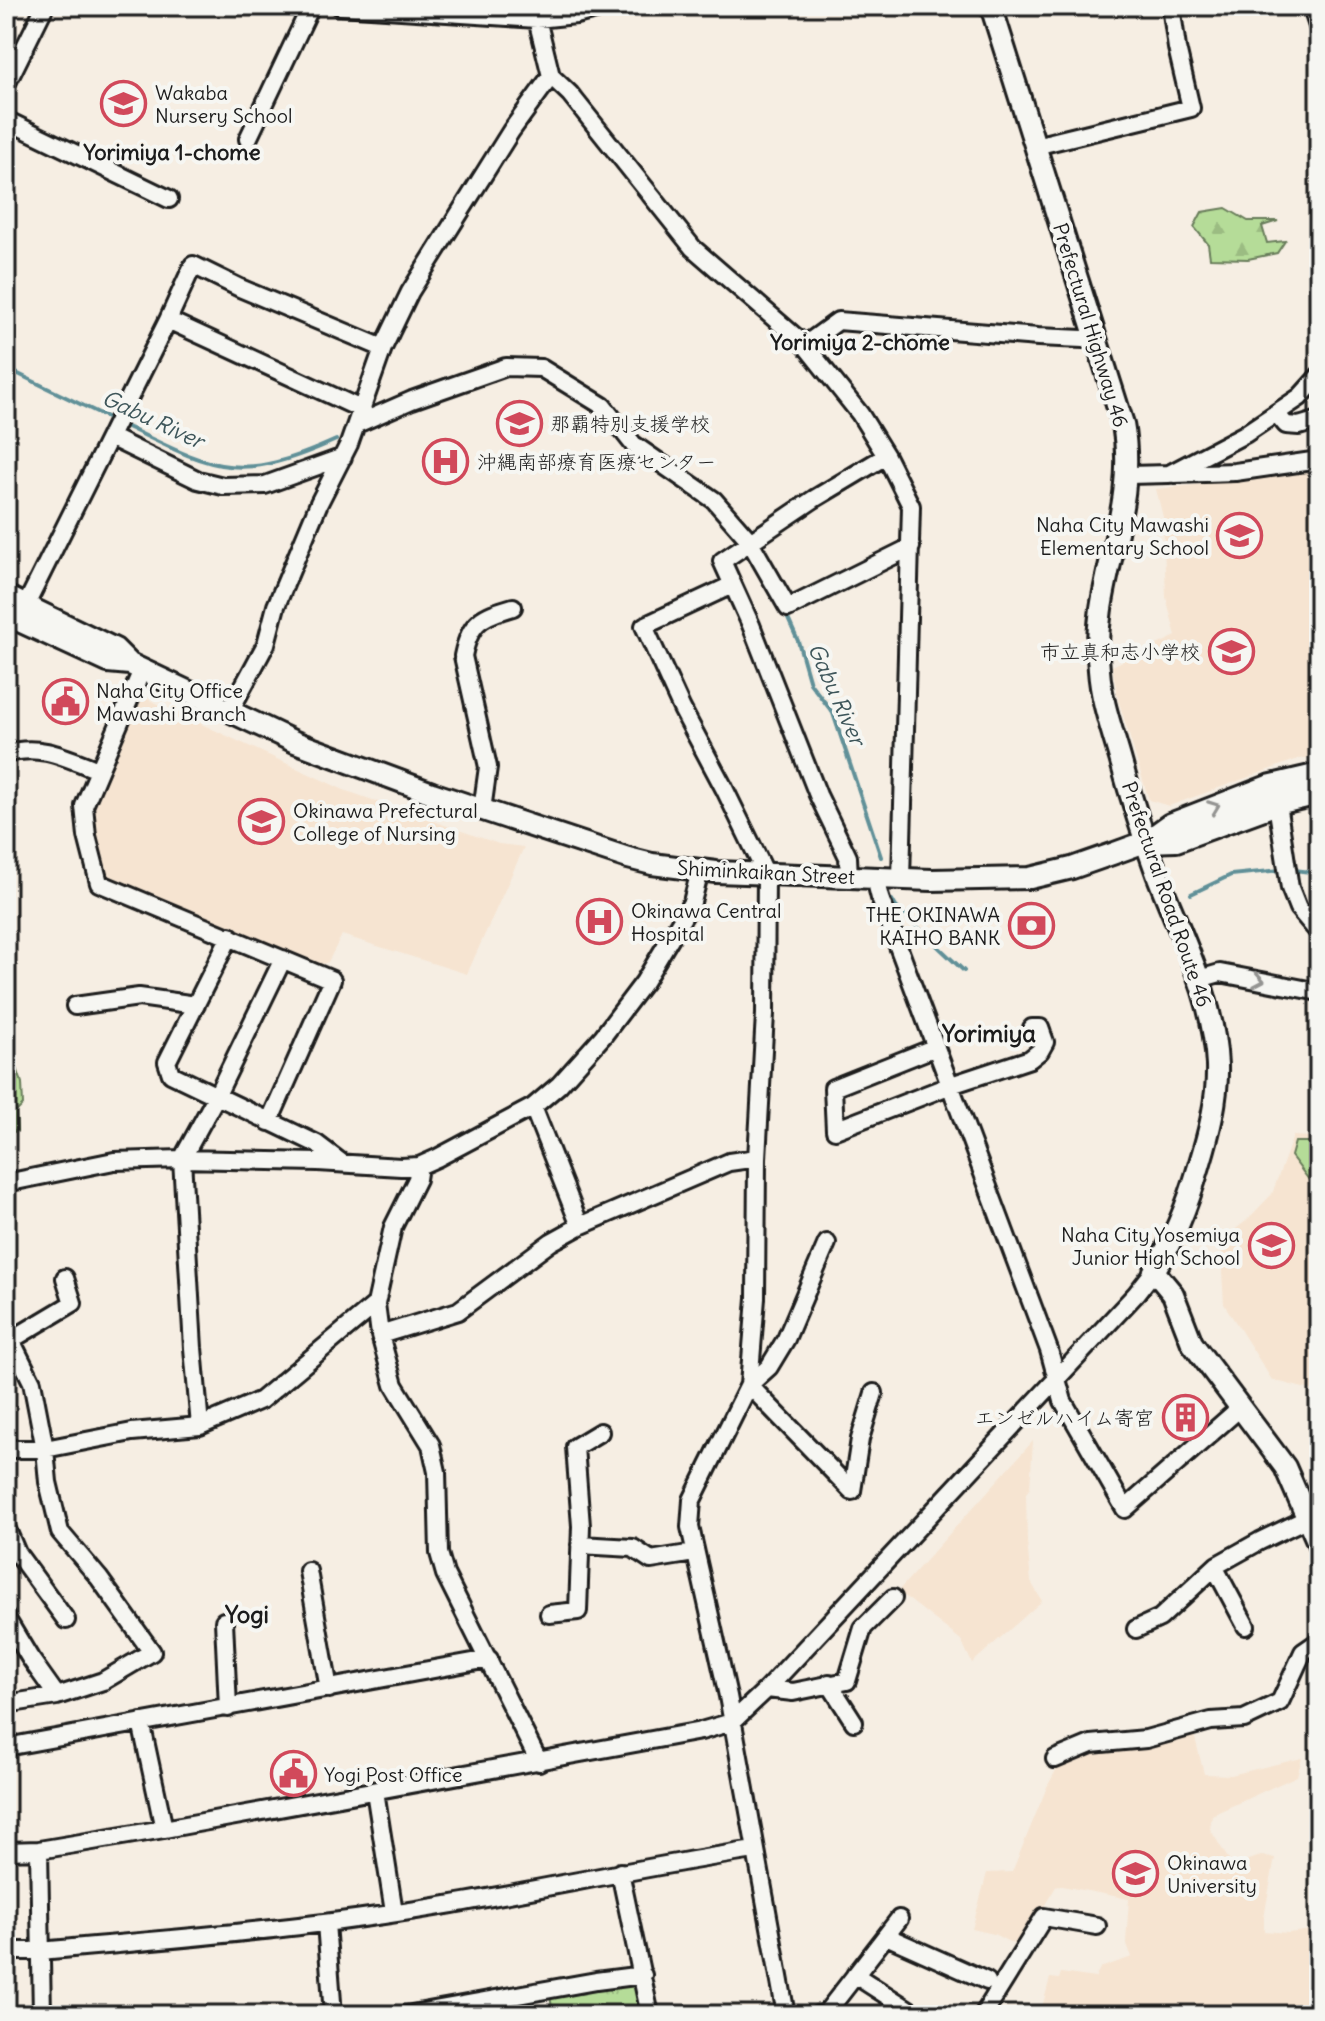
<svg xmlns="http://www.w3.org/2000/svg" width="1325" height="2021" font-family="Delius,'Klee One',sans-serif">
<defs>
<pattern id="grass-tufts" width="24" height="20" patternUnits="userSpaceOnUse" patternTransform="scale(2)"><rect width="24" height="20" fill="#b5dc98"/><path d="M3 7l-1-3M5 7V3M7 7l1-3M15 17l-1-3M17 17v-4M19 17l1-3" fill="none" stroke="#9bbc82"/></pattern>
<pattern id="forest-firs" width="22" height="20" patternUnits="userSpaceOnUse" patternTransform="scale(2)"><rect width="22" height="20" fill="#b5dc98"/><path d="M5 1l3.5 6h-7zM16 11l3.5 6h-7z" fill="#9bbc82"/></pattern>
</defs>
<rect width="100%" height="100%" fill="#f6eee3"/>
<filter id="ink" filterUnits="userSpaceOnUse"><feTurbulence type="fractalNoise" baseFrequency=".0125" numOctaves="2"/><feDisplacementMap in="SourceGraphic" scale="16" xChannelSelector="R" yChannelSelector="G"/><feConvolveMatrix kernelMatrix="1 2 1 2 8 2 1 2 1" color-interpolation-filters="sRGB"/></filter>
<g filter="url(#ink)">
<!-- built -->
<path fill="#f6e4d1" d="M1319 468V756L1298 759 1169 806 1149 800 1118 699 1112 666 1176 636 1166 597 1163 517 1156 489 1243 480Z
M141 696 344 790 499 844 524 847 467 974 342 935 328 962 316 966 103 882 92 840V802Z
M1319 1114V1392L1272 1380 1224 1304 1221 1256 1227 1236 1246 1221 1272 1194 1293 1136 1312 1137Z
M1033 1441 1030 1488 1026 1493 1027 1541 1031 1582 1042 1601 972 1663 961 1640 898 1591Z
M1193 1730 1204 1774 1231 1775 1302 1758 1297 1776 1212 1815 1210 1829 1232 1865 1261 1856 1275 1858 1264 1917V1931L1288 1933 1319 1929V2015H1040L1050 1978 1059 1979 1061 1973 1095 1978 1100 1968 1132 1957 1126 1942 1129 1899 1057 1885 1019 1947 994 1934 972 1929 987 1873 1012 1872 1047 1787 1061 1761 1102 1747Z"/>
<!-- grass -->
<path fill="url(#grass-tufts)" stroke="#687c5a" stroke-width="2" d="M638 1980 643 2015H553L550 1995Z"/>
<!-- forest -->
<path fill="url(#forest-firs)" stroke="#687c5a" stroke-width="2" d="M1226 208 1248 221H1278L1262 226 1267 243 1285 241 1277 253 1248 259 1210 258 1208 244 1194 227 1202 212Z
M16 1065 22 1083 23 1105 16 1112 17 1131 6 1134V1067Z"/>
<!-- pitch -->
<path fill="#b5dc98" stroke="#687c5a" stroke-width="2" d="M1319 1135V1193L1291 1156 1295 1142H1316Z"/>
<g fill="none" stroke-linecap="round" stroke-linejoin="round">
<!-- stream -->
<path stroke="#609098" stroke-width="4" d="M6 368 113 420
M121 424C214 469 236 485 336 440
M785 612 798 641 810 683 833 713 881 857
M1294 870 1319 873
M1191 894 1231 875 1281 870
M892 900 896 907 964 971"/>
<defs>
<path id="minor" d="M340 6 537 19 576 15 610 6
M1311 6 1319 29
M537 19 551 76 570 94 693 248 805 345 860 414 886 456 911 506 901 879
M6 85 45 6
M6 120 169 199
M248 139 311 6
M1035 146 1191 108 1177 48 1171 6
M168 320 193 265 240 288 383 348
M805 345 838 321 1038 337 1083 339 1096 336
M1276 413 1286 425 1299 426 1319 420
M357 424 412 400 506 367 541 368 603 406 633 444 714 500 749 540 788 608 911 547
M110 437 198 480 223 486 265 485 343 457
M1174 474 1235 472 1319 460
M1128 475 1169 474 1245 434 1300 397 1319 376
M732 585 644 626 682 709 724 788 766 874 765 1014 757 1158 756 1298 749 1385 852 1491 860 1439 874 1393
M22 613 168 320 363 410
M142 670 84 806 87 836 99 883 332 980 269 1122
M230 711 266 644 276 606 319 503 349 444 383 348 410 292 511 131 551 76
M6 754C39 743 67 758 98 770
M1277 804 1290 888 1298 908 1319 933
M482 810 488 767 463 656C470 621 482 616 513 607
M849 877 848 857 818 795 751 625 722 561 814 499 886 456
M875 878 880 898 1049 1350 1063 1401 1125 1509 1241 1407
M230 936 167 1062 171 1074 317 1144 342 1163
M1199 979 1220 973 1319 992
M75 1006 139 997 196 1005
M936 1047 833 1088 835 1130 951 1085 1030 1059 1040 1051 1045 1042 1040 1028H1032
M533 1107 580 1226
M419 1166 417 1179 393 1227 376 1304 380 1335 394 1385 431 1445 437 1472 439 1553 445 1574 539 1762
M6 1183 114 1161 182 1159 318 1162 401 1167 419 1166 437 1158 533 1107 559 1085 603 1036 644 982 692 902 700 871
M6 1330 32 1382 45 1449 48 1482 60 1532 99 1578 152 1652 103 1681 57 1696 6 1704
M380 1335 458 1311 551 1242 580 1226 729 1162 757 1158
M11 1340 73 1303 65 1278
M200 1426 193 1348 182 1159 216 1097 283 959
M6 1449H45L132 1432 200 1426 261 1400 376 1304
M6 1527 17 1553 66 1620
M580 1545 633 1548 651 1560 694 1553
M1215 1568 1246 1626
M308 1571 329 1689
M549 1614 578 1611 581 1526 575 1447 600 1432
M6 1618 30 1658 57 1696
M224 1621 228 1708
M1136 1629 1160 1618 1217 1565 1260 1541 1308 1518
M829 1683 854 1722
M767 1689 793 1692 847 1681 863 1628 893 1598
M141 1722 164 1829
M6 1747 489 1659
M1055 1759 1091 1744 1146 1739 1211 1721 1244 1719 1280 1702 1303 1652 1319 1641
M375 1791 394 1912
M39 1850 42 2015
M6 1851 39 1850 164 1829 701 1731 732 1722 767 1689 1136 1294 1154 1271
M620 1872 650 2015
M326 1923 333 2015
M886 1936 987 1981
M6 1951H41C135 1942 230 1935 324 1923 469 1906 610 1872 754 1850
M855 1975 917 2015
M406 2015 596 1981 643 1975
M786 2015 728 1696 690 1527 692 1500 749 1385 769 1367 786 1339 827 1243
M818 2015 826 2013 899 1919
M983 2015 1044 1917 1097 1926"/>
<path id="major" d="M991 6 1123 424C1139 513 1090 583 1099 670 1101 700 1112 730 1120 758 1131 798 1143 836 1157 874 1181 937 1214 997 1217 1065 1218 1099 1209 1133 1199 1166 1188 1204 1175 1238 1154 1271L1173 1294 1192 1343 1285 1467 1319 1545
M6 596 115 649 130 664 295 742 432 793 628 858 652 864 716 872 932 880 1030 878 1072 868 1112 854 1145 842 1170 824 1268 786 1319 774
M6 615 108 662 130 664
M1145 842 1176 841 1277 804 1319 794"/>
</defs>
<!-- minor casing -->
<use href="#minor" stroke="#1c1c1c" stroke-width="22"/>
<!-- major casing -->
<use href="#major" stroke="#1c1c1c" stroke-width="26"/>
<!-- minor -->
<use href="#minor" stroke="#f6f6f2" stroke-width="16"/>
<!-- major -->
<use href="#major" stroke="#f6f6f2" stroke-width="20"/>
</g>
<!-- one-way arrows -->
<defs><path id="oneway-chevron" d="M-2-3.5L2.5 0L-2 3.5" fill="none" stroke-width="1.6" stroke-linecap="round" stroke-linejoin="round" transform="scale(2)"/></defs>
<g stroke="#949492">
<use href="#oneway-chevron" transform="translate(1214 807) rotate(-21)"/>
<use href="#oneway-chevron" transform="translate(1259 980) rotate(10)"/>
</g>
</g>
<!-- icons -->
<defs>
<symbol id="school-ring" viewBox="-11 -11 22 22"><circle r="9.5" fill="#f6f6f2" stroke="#d1495b" stroke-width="1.5"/><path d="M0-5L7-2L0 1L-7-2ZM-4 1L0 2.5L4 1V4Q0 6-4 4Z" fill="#d1495b"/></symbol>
<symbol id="hospital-ring" viewBox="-11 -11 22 22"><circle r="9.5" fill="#f6f6f2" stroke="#d1495b" stroke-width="1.5"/><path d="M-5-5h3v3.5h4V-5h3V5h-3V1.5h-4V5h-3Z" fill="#d1495b"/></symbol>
<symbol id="civic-ring" viewBox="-11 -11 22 22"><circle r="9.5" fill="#f6f6f2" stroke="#d1495b" stroke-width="1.5"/><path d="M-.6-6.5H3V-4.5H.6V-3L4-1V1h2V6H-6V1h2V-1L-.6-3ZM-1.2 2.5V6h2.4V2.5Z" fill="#d1495b"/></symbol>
<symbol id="university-ring" viewBox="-11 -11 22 22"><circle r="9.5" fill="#f6f6f2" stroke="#d1495b" stroke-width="1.5"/><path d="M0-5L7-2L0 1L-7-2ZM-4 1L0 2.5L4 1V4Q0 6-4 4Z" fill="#d1495b"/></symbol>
<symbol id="bank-ring" viewBox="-11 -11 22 22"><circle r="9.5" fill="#f6f6f2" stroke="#d1495b" stroke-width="1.5"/><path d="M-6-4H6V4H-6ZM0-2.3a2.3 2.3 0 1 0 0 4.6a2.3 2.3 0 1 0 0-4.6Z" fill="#d1495b"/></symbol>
<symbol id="building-ring" viewBox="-11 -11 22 22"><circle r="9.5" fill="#f6f6f2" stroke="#d1495b" stroke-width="1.5"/><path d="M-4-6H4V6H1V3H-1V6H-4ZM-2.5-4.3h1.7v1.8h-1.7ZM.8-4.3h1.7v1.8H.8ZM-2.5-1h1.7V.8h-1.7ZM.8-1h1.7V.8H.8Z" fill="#d1495b"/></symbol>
</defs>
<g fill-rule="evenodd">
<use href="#school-ring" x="98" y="78" width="51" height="51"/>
<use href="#school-ring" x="494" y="398" width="51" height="51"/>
<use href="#hospital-ring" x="420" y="436" width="51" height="51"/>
<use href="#school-ring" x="1214" y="510" width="51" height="51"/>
<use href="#school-ring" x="1206" y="626" width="51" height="51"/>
<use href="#civic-ring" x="40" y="676" width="51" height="51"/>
<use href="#university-ring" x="236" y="796" width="51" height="51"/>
<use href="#hospital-ring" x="574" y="896" width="51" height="51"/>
<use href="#bank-ring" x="1006" y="900" width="51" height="51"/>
<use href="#school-ring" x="1246" y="1220" width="51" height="51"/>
<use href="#building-ring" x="1160" y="1392" width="51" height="51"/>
<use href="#civic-ring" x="268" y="1748" width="51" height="51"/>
<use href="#university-ring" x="1110" y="1848" width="51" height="51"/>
</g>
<g text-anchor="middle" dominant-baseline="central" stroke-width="8" stroke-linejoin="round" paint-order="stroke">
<!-- poi labels -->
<g font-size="20" fill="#1c1c1c" stroke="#f6f6f2" text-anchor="start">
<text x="155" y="92">Wakaba<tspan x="155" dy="23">Nursery School</tspan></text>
<text x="550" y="423">那覇特別支援学校</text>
<text x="477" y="461">沖縄南部療育医療センター</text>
<text x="1209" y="524" text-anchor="end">Naha City Mawashi<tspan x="1209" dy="23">Elementary School</tspan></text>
<text x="1200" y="651" text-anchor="end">市立真和志小学校</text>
<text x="96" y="690">Naha City Office<tspan x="96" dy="23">Mawashi Branch</tspan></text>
<text x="293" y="810">Okinawa Prefectural<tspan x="293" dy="23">College of Nursing</tspan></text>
<text x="631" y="910">Okinawa Central<tspan x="631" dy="23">Hospital</tspan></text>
<text x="1000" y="914" text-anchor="end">THE OKINAWA<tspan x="1000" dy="23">KAIHO BANK</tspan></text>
<text x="1240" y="1234" text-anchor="end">Naha City Yosemiya<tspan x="1240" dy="23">Junior High School</tspan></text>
<text x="1154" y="1417" text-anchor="end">エンゼルハイム寄宮</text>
<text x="324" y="1774">Yogi Post Office</text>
<text x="1167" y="1862">Okinawa<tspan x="1167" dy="23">University</tspan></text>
</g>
<!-- street labels -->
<g font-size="20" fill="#1c1c1c" stroke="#f6f6f2">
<text transform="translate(1091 325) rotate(73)">Prefectural Highway 46</text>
<text transform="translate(766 872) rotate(3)">Shiminkaikan Street</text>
<text transform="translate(1167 894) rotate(71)">Prefectural Road Route 46</text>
</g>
<!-- neighbourhood labels -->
<g font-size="22" font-weight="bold" fill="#1c1c1c" stroke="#f6f6f2">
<text x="172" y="152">Yorimiya 1-chome</text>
<text x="860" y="342">Yorimiya 2-chome</text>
</g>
<!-- water labels -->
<g font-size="22" font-style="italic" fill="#3e565a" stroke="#f6f6f2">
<text transform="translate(153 419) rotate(25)">Gabu River</text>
<text transform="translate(837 694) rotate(66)">Gabu River</text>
</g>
<!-- quarter labels -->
<g font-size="24" font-weight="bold" fill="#1c1c1c" stroke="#f6f6f2">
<text x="989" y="1033">Yorimiya</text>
<text x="247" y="1614">Yogi</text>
</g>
</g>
<!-- margin -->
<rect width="1325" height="2021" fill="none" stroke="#f6f6f2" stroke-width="32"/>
<rect x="16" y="16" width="1293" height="1989" fill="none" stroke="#1c1c1c" stroke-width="3" filter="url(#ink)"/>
</svg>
